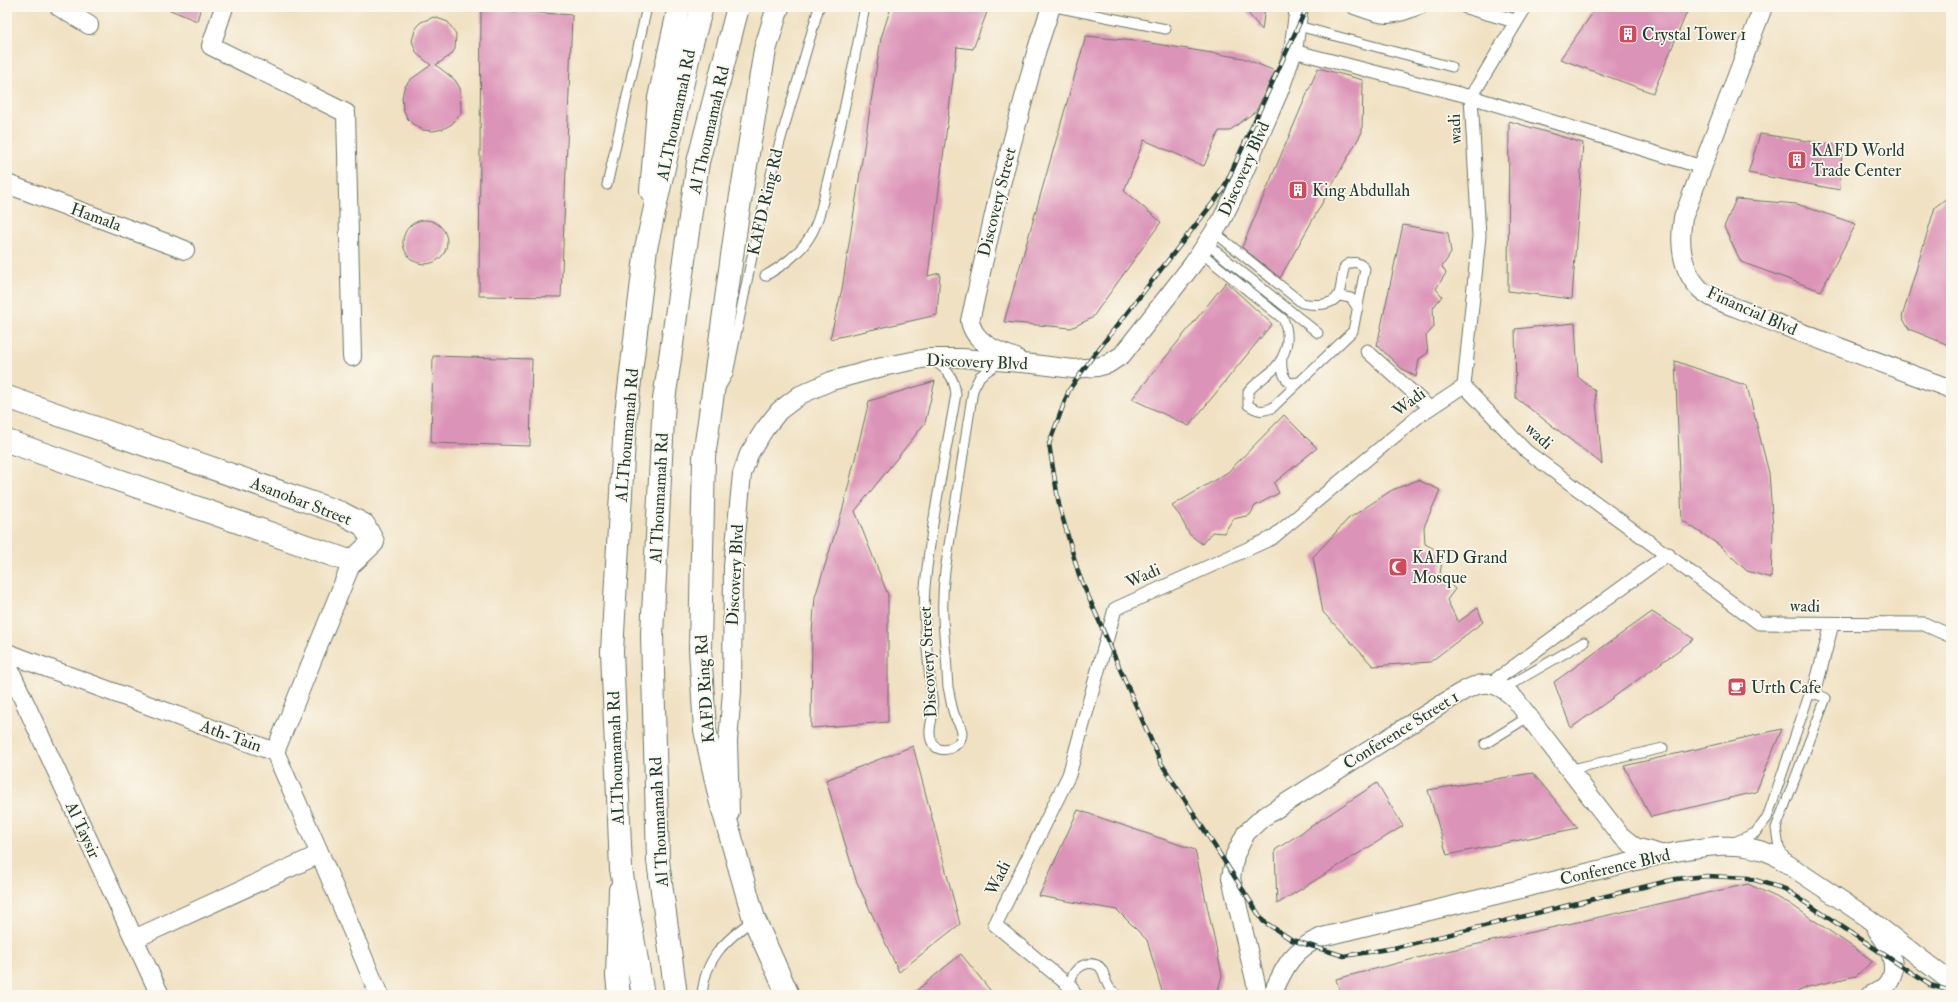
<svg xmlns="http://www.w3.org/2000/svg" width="1958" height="1002" font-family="'IM FELL Double Pica',serif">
<rect width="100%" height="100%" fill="#fbf7ec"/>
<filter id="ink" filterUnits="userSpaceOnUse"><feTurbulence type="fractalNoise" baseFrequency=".025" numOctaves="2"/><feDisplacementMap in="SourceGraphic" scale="8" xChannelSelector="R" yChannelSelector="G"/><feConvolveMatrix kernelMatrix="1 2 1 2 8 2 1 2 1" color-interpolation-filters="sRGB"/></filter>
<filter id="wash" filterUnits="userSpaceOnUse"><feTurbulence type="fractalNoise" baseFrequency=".012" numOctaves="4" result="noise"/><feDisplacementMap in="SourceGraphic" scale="16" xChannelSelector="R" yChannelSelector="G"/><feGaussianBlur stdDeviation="0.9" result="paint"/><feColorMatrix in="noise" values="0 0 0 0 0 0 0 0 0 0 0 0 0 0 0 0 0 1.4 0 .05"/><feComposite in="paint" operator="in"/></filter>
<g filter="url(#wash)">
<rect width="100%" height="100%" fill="#f0e1c2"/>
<g id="blocks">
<!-- building -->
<path fill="#db93b7" d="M163 7H201L197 21Z
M891 7H989L973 49 957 47 928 276 940 273 937 315 830 339 842 289 881 38Z
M1243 7H1265L1262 30Z
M1597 7H1689L1653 93 1560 59Z
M481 9 572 15 561 297 479 296Z
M434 17 448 22 456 34 455 49 451 55 436 65 455 80 460 88 461 113 452 124 443 129 433 131 423 130 414 125 407 118 403 108 402 98 404 88 410 80 431 65 417 54 412 41 416 27 421 22Z
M1086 36 1144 42 1243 58 1275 71 1256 111 1229 131H1219L1204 166 1144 140 1124 191 1161 222 1092 318 1071 328 1004 322Z
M1318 68 1363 80 1362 132 1280 278 1242 247Z
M1509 121 1583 143 1572 299 1508 291Z
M1760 134 1842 146 1840 190 1748 173Z
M1951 195V346L1909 329 1902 317 1935 207Z
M1736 199 1797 204 1856 224 1821 291 1741 262 1724 227Z
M403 242a22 22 0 1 1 44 0a22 22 0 1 1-44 0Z
M1403 225 1448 233 1451 253 1442 267 1446 273 1436 289 1442 296 1433 308 1434 327 1426 336 1428 353 1419 359 1416 377 1401 368 1377 345Z
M1226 282 1272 324 1189 426 1132 399Z
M1575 323 1578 377 1595 391 1602 464 1516 398 1515 329Z
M433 356 532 359 530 446 431 443Z
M1675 361 1747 386 1769 473 1773 529 1771 578 1747 571 1719 545 1682 520Z
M935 381 925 423 855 511 888 595V722L811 728 812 632 815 597 843 508 869 401Z
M1284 415 1317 448 1274 483 1279 493 1255 506 1250 515 1233 519 1224 533 1212 532 1202 544 1189 534 1180 516 1172 506 1228 472Z
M1418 480 1440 490 1424 527 1425 544 1443 554 1440 574 1455 589 1447 600 1458 622 1478 608 1483 622 1430 662 1373 666 1323 612 1313 557 1348 519 1392 490Z
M1652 612 1694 639 1571 728 1554 682Z
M1782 729 1756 792 1651 817 1624 766Z
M913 746 960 924 899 972 856 880 826 780Z
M1533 773 1578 828 1447 855 1428 790Z
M1377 783 1403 826 1277 904 1275 850Z
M1078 810 1195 850 1222 975 1217 995H1163L1147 940 1117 910 1039 896Z
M1748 884 1789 903 1873 961 1856 976 1808 987 1791 995H1341L1336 979 1429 955Z
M961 954 994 995H911Z"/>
</g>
</g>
<g filter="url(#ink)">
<use href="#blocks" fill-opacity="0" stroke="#687666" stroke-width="1"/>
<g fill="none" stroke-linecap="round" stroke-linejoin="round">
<defs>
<path id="service" d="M1055 7 1166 29
M1298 26 1452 67
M607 185 647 7
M1207 244 1318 333
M1200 252 1283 319C1291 336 1287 355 1274 369 1266 377 1256 382 1248 392V405C1257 411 1262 412 1272 408L1353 331 1365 269C1360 262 1352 260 1345 266 1338 283 1346 300 1324 304 1316 305 1310 305 1302 303L1214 232
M765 276C782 266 798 255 809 238 819 223 823 201 827 183 842 125 853 66 865 7
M1339 296 1351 298 1358 309
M1282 358C1281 368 1282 377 1290 383L1299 382
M933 361C948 369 954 378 956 394 945 458 931 522 925 587 922 623 930 671 933 709 933 720 926 733 933 744 941 756 962 747 962 733 962 727 956 720 954 714 951 705 950 695 948 687 947 677 947 666 946 656 943 627 941 600 945 571L973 390 980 376 999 363
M720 388 728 374 755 242 773 166 819 7
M1503 689 1584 642
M1485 744 1528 717
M1568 770 1663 748
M1734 842 1755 833 1767 818 1809 695 1814 693 1826 698 1776 828 1779 848 1785 858
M702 995C705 957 726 940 754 919
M1078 995C1077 993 1073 990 1072 988 1067 974 1083 959 1097 965 1105 969 1104 980 1109 987 1111 990 1115 993 1118 995"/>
<path id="pedestrian" d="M1353 7C1386 19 1388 20 1421 7
M1466 7 1515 21
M1525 7 1471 97 1479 236 1464 386 1526 451 1759 623 1924 624 1951 636
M1293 51 1471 97 1702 167
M1367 351 1430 408
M1490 684 1668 554
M1814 693 1832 624
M1072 988 995 925 1069 775 1115 609 1272 538 1420 415 1464 386"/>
<path id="minor" d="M59 7 89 25
M224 7 211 46 346 113 352 357
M1763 7 1683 218C1679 242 1681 268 1698 287 1712 302 1739 308 1758 316 1822 341 1887 365 1951 389
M7 184 185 250
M1016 358C997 351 974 343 970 321L1001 184 1037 49 1051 7
M7 653 275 752 320 854 379 995
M7 664 160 995
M275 752 352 562
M730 813 728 741 732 692 733 566 742 474 749 454 764 430 779 411 800 395 831 381 882 367 927 358H962L1033 364 1073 369 1097 367 1108 364 1122 355 1193 264 1220 223 1233 197 1280 89 1293 51 1299 7
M134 939 320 854
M1257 995 1256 984 1231 878 1235 855 1246 833 1262 818 1458 694C1481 680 1495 679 1515 699L1620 835 1635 847 1660 854
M1272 995C1284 967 1293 949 1322 937L1665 854C1702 847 1738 839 1774 855L1868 918 1951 982
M1871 995C1875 993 1883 989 1887 985 1901 969 1888 944 1877 930"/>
<path id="tertiary" d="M7 397 341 513 364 525 373 542 352 562 7 441"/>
<path id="secondary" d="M651 191 659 98 679 7
M619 995 617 976 620 890"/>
<path id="primary" d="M778 7 765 50 737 220 704 457 700 648 705 730 720 799 754 919 788 995
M643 995 621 869 612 651 625 423 646 248 691 46 702 7
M676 995 658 861 652 634 664 400 698 162 738 7"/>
</defs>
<!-- service casing -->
<use href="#service" stroke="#687666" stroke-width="11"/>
<!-- pedestrian casing -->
<use href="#pedestrian" stroke="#687666" stroke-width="15"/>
<!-- minor casing -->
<use href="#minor" stroke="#687666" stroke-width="20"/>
<!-- tertiary casing -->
<use href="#tertiary" stroke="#687666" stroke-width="24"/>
<!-- secondary casing -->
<use href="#secondary" stroke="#687666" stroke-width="24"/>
<!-- primary casing -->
<use href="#primary" stroke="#687666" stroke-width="24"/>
<!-- service -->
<use href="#service" stroke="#fff" stroke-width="9"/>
<!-- pedestrian -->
<use href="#pedestrian" stroke="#fff" stroke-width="13"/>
<!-- minor -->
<use href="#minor" stroke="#fff" stroke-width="18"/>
<!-- tertiary -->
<use href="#tertiary" stroke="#fff" stroke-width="22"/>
<!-- secondary -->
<use href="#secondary" stroke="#fff" stroke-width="22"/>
<!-- primary -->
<use href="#primary" stroke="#fff" stroke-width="22"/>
<defs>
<path id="rail" d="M1307 7 1223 190 1091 359 1069 390 1049 444 1059 505 1079 575 1161 763 1263 921 1292 940 1344 956 1394 948 1676 879 1707 876 1748 878 1785 889 1930 985 1951 991"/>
</defs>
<!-- rail casing -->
<use href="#rail" stroke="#1f3d34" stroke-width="4.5"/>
<!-- rail -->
<use href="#rail" stroke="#fbf7ec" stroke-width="3" stroke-dasharray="9" stroke-linecap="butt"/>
</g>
</g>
<!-- icons -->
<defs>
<symbol id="building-square" viewBox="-11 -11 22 22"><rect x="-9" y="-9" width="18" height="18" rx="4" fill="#d1495b" stroke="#fbf7ec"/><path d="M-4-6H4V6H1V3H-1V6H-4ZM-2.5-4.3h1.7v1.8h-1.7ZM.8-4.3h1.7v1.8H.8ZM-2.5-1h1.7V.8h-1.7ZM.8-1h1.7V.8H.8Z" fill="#fff"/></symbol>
<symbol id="mosque-square" viewBox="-11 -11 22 22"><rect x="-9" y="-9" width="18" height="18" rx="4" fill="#d1495b" stroke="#fbf7ec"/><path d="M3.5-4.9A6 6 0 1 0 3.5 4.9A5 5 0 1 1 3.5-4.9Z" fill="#fff"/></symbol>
<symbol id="cafe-square" viewBox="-11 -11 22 22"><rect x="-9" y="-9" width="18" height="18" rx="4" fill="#d1495b" stroke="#fbf7ec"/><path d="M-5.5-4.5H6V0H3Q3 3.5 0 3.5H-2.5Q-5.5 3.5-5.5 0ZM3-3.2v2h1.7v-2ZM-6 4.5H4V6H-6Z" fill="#fff"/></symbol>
</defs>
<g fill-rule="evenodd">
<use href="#building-square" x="1617" y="23" width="22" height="22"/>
<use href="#building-square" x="1786" y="149" width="22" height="22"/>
<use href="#building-square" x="1287" y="179" width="22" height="22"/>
<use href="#mosque-square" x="1387" y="556" width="22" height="22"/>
<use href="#cafe-square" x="1726" y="676" width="22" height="22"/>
</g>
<g text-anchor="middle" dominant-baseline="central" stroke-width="3.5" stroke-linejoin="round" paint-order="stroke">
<!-- poi labels -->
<g font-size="17" fill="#1f3d34" stroke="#fbf7ec" text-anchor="start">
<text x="1642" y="34">Crystal Tower 1</text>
<text x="1811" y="150">KAFD World<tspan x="1811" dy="20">Trade Center</tspan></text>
<text x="1312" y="190">King Abdullah</text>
<text x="1412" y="557">KAFD Grand<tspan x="1412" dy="20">Mosque</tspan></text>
<text x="1751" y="687">Urth Cafe</text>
</g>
<!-- street labels -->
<g font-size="17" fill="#1f3d34" stroke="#fbf7ec">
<text transform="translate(676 115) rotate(-78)">ALThoumamah Rd</text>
<text transform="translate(1455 129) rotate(-93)">wadi</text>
<text transform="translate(709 130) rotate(-77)">Al Thoumamah Rd</text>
<text transform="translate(1244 169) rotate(-66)">Discovery Blvd</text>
<text transform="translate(765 202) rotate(-77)">KAFD Ring Rd</text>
<text transform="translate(997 202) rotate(-76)">Discovery Street</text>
<text transform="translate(96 217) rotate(20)">Hamala</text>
<text transform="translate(1752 311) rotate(24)">Financial Blvd</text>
<text transform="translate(977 362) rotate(2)">Discovery Blvd</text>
<text transform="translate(1409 402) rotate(-37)">Wadi</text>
<text transform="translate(627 435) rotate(-85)">ALThoumamah Rd</text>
<text transform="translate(1539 436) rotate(42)">wadi</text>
<text transform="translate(659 498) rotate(-87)">Al Thoumamah Rd</text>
<text transform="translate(301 501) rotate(21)">Asanobar Street</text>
<text transform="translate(735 575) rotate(-87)">Discovery Blvd</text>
<text transform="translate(1143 576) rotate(-24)">Wadi</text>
<text transform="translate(1805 606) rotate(1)">wadi</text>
<text transform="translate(928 662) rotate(-93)">Discovery Street</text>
<text transform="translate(705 689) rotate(-94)">KAFD Ring Rd</text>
<text transform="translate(1401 730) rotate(-32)">Conference Street 1</text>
<text transform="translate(231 736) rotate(20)">Ath-Tain</text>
<text transform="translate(616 758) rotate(-92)">ALThoumamah Rd</text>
<text transform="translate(659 822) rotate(-93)">Al Thoumamah Rd</text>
<text transform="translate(83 830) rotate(65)">Al Taysir</text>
<text transform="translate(1615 867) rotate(-13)">Conference Blvd</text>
<text transform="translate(998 878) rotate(-64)">Wadi</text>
</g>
</g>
<!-- margin -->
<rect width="1958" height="1002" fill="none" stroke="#fbf7ec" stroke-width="24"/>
</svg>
